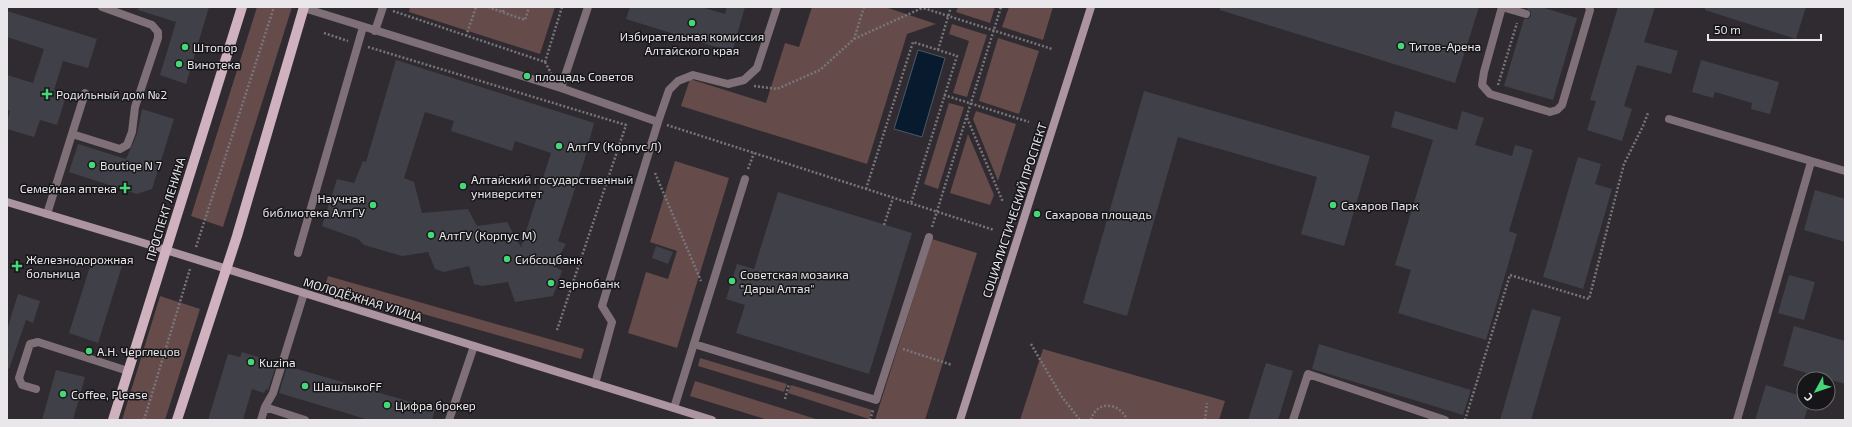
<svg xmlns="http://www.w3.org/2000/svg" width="1852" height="427" font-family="'Exo 2',sans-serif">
<rect width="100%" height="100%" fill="#2f2b31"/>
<!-- green -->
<path fill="#654b4a" d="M257 7H292L223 227 191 216Z
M410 7H555L540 54 409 12Z
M812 7H885L936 24 907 34 867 164 681 106 690 79 766 103 785 43 799 47Z
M958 7H995L990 23 956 12Z
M1009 7H1053L1043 40 1002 27Z
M952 24 987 35 967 97 953 93 969 41 949 34Z
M998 38 1039 51 1019 114 979 101Z
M949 103 964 107 938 189 924 184Z
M976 111 1016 124 998 181 973 119Z
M968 134 994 195 990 205 950 193Z
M675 161 729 178 677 348 628 333 646 272 668 279 677 251 650 242Z
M932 239 977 253 925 420H875Z
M328 276 584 349 581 359 325 286Z
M160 296 200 309 165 420H122Z
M1043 349 1225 401 1219 420H1020Z
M700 358 787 384 784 392 698 366Z
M695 381 819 420H768L690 396Z
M791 385 872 410 869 419 788 393Z"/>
<!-- water -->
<path fill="#081b2e" stroke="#4c5867" d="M918 50 945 58 922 137 894 129Z"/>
<!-- building -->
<path fill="#404148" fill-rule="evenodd" d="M139 7H209L186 84 160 75 176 22 138 10Z
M630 7H701L725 14 727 7H745L732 52 626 19Z
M1220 7H1479L1455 83 1220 10Z
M1528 7H1541L1577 18 1553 100 1504 86 1524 19H1528L1531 16V12L1527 9Z
M1618 7H1655L1644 42 1678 51 1671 74 1637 65 1624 106 1632 109 1622 141 1587 130 1596 101 1590 100Z
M1705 7H1806L1796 39 1705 10Z
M7 11 97 39 88 68 63 61 54 90 67 93 57 125 40 120 34 137 7 129V121L10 111 7 110V75L33 83 44 49 7 37Z
M396 60 594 123 584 161 558 241 566 244 554 266 562 271 553 296 515 302 508 282 482 286 474 284 469 266 444 272 435 269 428 252 402 256 364 245 358 239 322 226 337 179 354 183 363 161 366 162ZM425 112 454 121 451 131 512 151 515 141 551 153 521 247 507 222 477 226 468 209 422 213 414 182 404 178Z
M1701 60 1779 82 1770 114 1751 109 1752 103 1715 92 1713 98 1692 92Z
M1144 91 1370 156 1344 246 1301 234 1317 177 1178 137 1127 316 1083 303Z
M142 109 174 119 152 189 137 194 69 172 78 144 126 159 137 134Z
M1395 111 1457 130 1462 111 1484 118 1475 145 1512 156 1515 145 1533 150 1509 231 1517 234 1486 340 1398 313 1411 270 1395 265 1433 140 1391 127Z
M1578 157 1601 164 1595 184 1612 189 1583 289 1543 277Z
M1815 190 1845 199V242L1804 230Z
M778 192 912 233 869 374 736 333 745 305 726 299 737 264 754 269Z
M656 246 673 252 668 264 652 258Z
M93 257 122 266 98 343 69 333Z
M1789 275 1815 282 1804 320 1778 313Z
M18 294 40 301 33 323 26 320 9 369 7 368V330Z
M1532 309 1561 317 1531 420H1500Z
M1794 326 1845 341V384L1783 366Z
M1319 344 1471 390 1463 415 1312 369Z
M242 352 277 363 268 390 266 389 264 393 252 389 243 420H208L228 354 240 357Z
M1266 363 1293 371 1278 420H1248Z
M287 366 435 409 432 420H369L279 393Z
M56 370 85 377 73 420H42Z
M1766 385 1804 397V403H1809L1804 420H1755Z"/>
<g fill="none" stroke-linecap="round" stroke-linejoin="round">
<!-- path -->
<path stroke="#79767b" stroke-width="2.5" stroke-dasharray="2 2" stroke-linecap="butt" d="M488 7 525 20 529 7
M920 7 1052 49
M393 11 545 62 562 7
M503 12 504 7
M324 33 348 41
M466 36 476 7
M854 39 922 8
M368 47 626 125 557 330
M938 50 951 7
M545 62 551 73
M1498 85 1517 23
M754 86 777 89 820 70 854 39 864 7
M944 95 1029 122
M967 118 1003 202
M667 125 994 230
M748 169 754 153
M655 173 701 281
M866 189 913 42 957 56 911 203
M884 225 893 198
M932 227 1001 7
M196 247 274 7
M1031 344 1062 397 1080 420
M903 349 952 365
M785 399 789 384
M144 420 190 269
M870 420 873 410
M1091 420C1096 400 1120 402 1127 420
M1205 420 1207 403
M1465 420 1510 275 1589 299 1624 164 1643 126 1648 113"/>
<!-- lane -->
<path stroke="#7e7076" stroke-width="8" d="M1502 7 1484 72 1482 85 1490 94 1550 112 1557 110 1562 105 1590 10 1589 7
M1502 7 1526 14
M304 8 561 88 658 122 602 306 612 322 595 384
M375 31 383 7
M561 88 588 7
M1669 119 1845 171
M658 122 669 90 678 81 693 75 728 84 744 80 757 68 777 7
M72 134 85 93
M47 214 72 134 120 149 127 145 132 132 135 107 158 38V32L152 25 102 7
M298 253 363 27
M694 344 876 400 929 237
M36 389 22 385 19 378 30 344 38 342 128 371
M265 407 305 420
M674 408 745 179
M261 420 265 407 273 393 304 293
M449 420 474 346
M1293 420 1308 374 1445 420
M1737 420 1811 162"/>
<!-- secondary -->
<path stroke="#ac95a0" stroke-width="8" d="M7 202 137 241 712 420
M960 420 1091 7"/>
<!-- primary -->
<path stroke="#d0b2bf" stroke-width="10" d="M113 420 242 7
M177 420 237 236 304 7"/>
</g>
<!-- markers -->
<g fill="#47d779" stroke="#161517" stroke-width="1.5">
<circle cx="692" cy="23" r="4"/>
<circle cx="1401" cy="46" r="4"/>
<circle cx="185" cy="47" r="4"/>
<circle cx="179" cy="64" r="4"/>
<circle cx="527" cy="76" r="4"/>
<path d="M45 88h4v4h4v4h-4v4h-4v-4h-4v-4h4z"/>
<circle cx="559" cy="146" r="4"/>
<circle cx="92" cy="165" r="4"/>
<circle cx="463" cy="186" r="4"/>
<path d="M123 182h4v4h4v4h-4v4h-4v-4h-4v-4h4z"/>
<circle cx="373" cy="205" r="4"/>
<circle cx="1333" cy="205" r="4"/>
<circle cx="1037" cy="214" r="4"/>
<circle cx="431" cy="235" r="4"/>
<circle cx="507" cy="259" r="4"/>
<path d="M15 260h4v4h4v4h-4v4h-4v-4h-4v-4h4z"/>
<circle cx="732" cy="281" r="4"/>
<circle cx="551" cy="283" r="4"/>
<circle cx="89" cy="351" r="4"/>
<circle cx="251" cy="362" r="4"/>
<circle cx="305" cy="386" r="4"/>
<circle cx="63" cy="394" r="4"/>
<circle cx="387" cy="405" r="4"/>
</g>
<g text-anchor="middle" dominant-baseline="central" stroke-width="3" stroke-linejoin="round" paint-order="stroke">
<!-- poi labels -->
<g font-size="12" fill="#eae7eb" stroke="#161517" text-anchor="start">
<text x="692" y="36" text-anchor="middle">Избирательная комиссия<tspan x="692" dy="14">Алтайского края</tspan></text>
<text x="1409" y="46">Титов-Арена</text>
<text x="193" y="47">Штопор</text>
<text x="187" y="64">Винотека</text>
<text x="535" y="76">площадь Советов</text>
<text x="56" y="94">Родильный дом №2</text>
<text x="567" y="146">АлтГУ (Корпус Л)</text>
<text x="100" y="165">Boutiqe N 7</text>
<text x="471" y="179">Алтайский государственный<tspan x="471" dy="14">университет</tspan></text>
<text x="117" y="188" text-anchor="end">Семейная аптека</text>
<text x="365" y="198" text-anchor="end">Научная<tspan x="365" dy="14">библиотека АлтГУ</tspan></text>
<text x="1341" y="205">Сахаров Парк</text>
<text x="1045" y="214">Сахарова площадь</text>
<text x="439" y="235">АлтГУ (Корпус М)</text>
<text x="26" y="259">Железнодорожная<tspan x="26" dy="14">больница</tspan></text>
<text x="515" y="259">Сибсоцбанк</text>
<text x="740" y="274">Советская мозаика<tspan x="740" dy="14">"Дары Алтая"</tspan></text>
<text x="559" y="283">Зернобанк</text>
<text x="97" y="351">А.Н. Черглецов</text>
<text x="259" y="362">Kuzina</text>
<text x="313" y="386">ШашлыкоFF</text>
<text x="71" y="394">Coffee, Please</text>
<text x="395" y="405">Цифра брокер</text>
</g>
<!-- street labels -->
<g font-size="12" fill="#eae7eb" stroke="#161517">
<text transform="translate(165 209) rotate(-73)">ПРОСПЕКТ ЛЕНИНА</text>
<text transform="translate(1014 210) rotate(-72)">СОЦИАЛИСТИЧЕСКИЙ ПРОСПЕКТ</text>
<text transform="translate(363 299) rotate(17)">МОЛОДЁЖНАЯ УЛИЦА</text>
</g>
</g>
<!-- border -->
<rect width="1852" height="427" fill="none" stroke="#eae7eb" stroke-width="16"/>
<!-- north arrow -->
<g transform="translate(1816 391) rotate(230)"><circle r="19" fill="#161517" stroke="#6b696c"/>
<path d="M0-3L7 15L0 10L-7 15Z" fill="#47d779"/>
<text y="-6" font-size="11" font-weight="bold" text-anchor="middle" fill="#eae7eb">С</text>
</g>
<!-- scale -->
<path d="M1708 34v6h113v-6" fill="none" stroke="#eae7eb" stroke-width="2"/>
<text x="1714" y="34" font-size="12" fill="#eae7eb" stroke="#161517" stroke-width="3" paint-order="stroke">50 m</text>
</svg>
